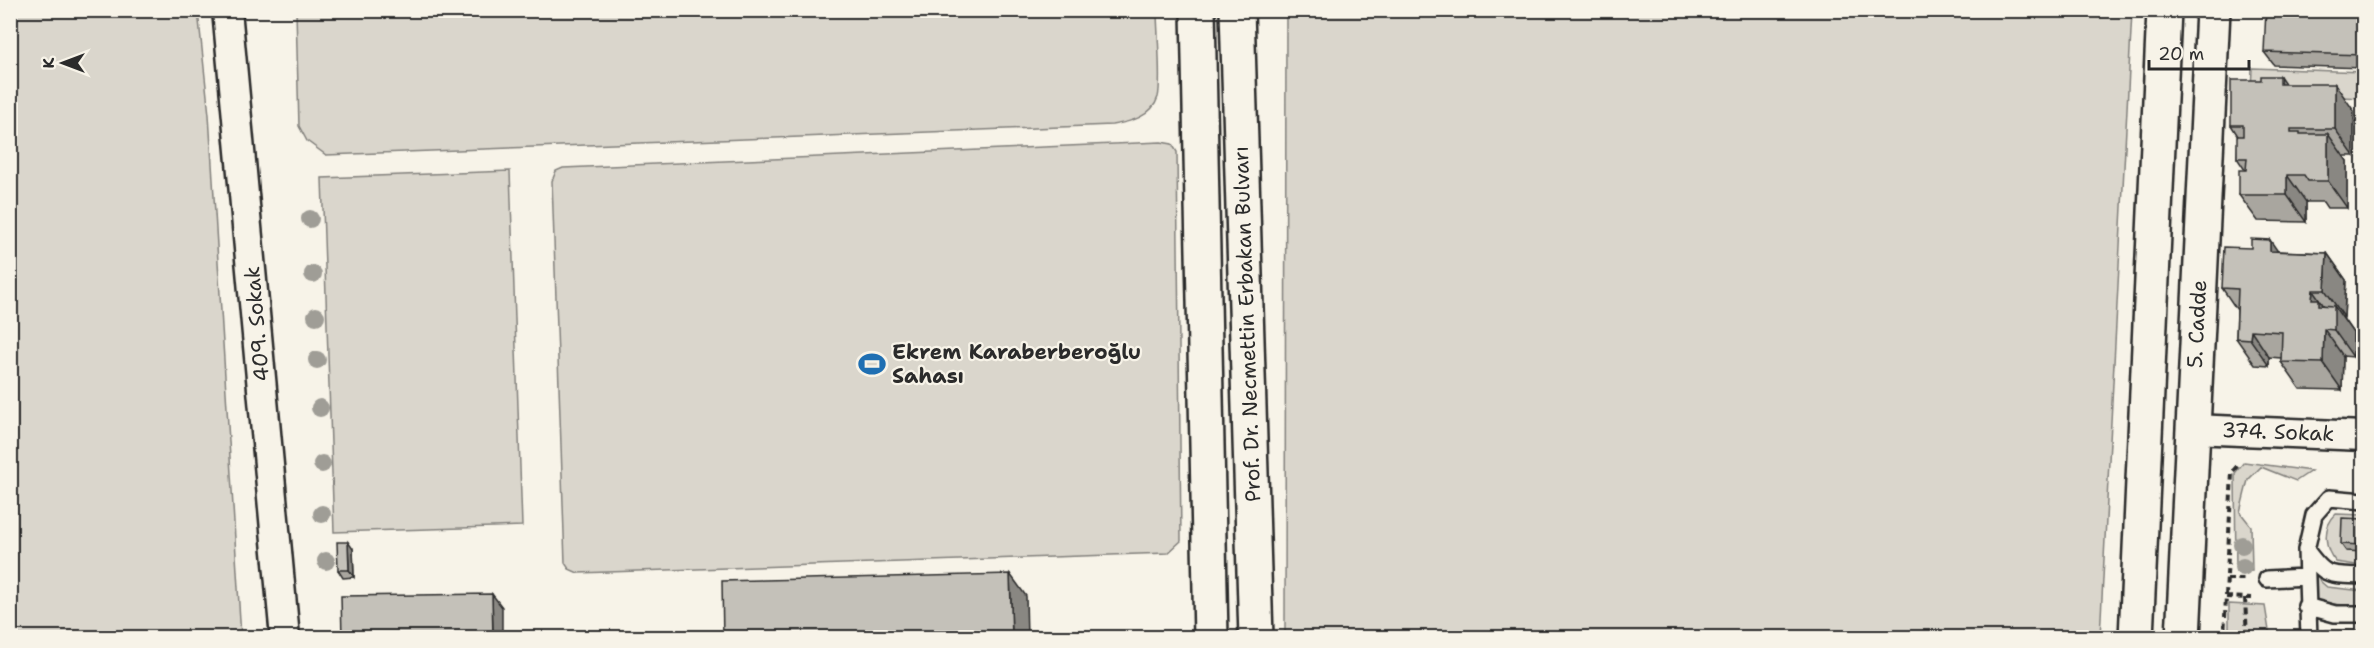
<svg xmlns="http://www.w3.org/2000/svg" width="2374" height="648" font-family="'Shantell Sans',sans-serif">
<rect width="100%" height="100%" fill="#f7f3e8"/>
<filter id="ink" filterUnits="userSpaceOnUse"><feTurbulence type="fractalNoise" baseFrequency=".0167" numOctaves="2"/><feDisplacementMap in="SourceGraphic" scale="12" xChannelSelector="R" yChannelSelector="G"/><feConvolveMatrix kernelMatrix="1 2 1 2 8 2 1 2 1" color-interpolation-filters="sRGB"/></filter>
<g filter="url(#ink)">
<!-- green -->
<path fill="#dad6cc" stroke="#82807c" stroke-width="1.5" d="M10 11H198L209 115 241 637H11Z
M296 11H1157C1157 29 1162 82 1158 97 1152 117 1130 122 1112 125L326 155 307 141 299 126Z
M1286 11H2132L2100 637H1285Z
M2252 68 2363 72V98L2251 93Z
M1161 142 1172 144 1177 152 1181 541 1168 553 578 573 569 569 565 563 552 181 556 171 563 168Z
M510 171 522 526 334 532 322 178Z
M2244 462 2311 471 2296 481 2261 467 2248 480 2240 512 2251 526 2252 571 2236 572 2235 473Z
M2336 514 2363 515V566L2336 562C2324 549 2322 527 2336 514Z
M2312 562 2320 581 2327 587 2363 591V606L2312 603Z
M2229 604 2265 606 2270 637H2229Z
M2326 630 2363 631V637L2323 638Z"/>
<g fill="none" stroke-linecap="round" stroke-linejoin="round">
<defs>
<path id="lane" d="M2306 550C2327 579 2329 574 2364 576
M2267 579 2306 577
M2306 606 2335 614H2364
M2309 638 2306 550 2314 515 2329 498 2364 501"/>
<path id="street" d="M227 10 285 638
M2192 429 2364 436"/>
<path id="secondary" d="M1198 10 1211 638
M1237 10 1256 638
M2136 638 2164 10
M2183 638 2213 10"/>
</defs>
<!-- lane casing -->
<use href="#lane" stroke="#2b2b2b" stroke-width="20"/>
<!-- street casing -->
<use href="#street" stroke="#2b2b2b" stroke-width="33"/>
<!-- secondary casing -->
<use href="#secondary" stroke="#2b2b2b" stroke-width="38"/>
<!-- path -->
<path stroke="#2b2b2b" stroke-width="4" stroke-dasharray="6 4.5" stroke-linecap="butt" d="M2227 579H2244
M2226 597 2252 598
M2245 598 2247 638
M2224 638 2232 472 2240 463"/>
<!-- lane -->
<use href="#lane" stroke="#f7f3e8" stroke-width="15"/>
<!-- street -->
<use href="#street" stroke="#f7f3e8" stroke-width="28"/>
<!-- secondary -->
<use href="#secondary" stroke="#f7f3e8" stroke-width="33"/>
</g>
<!-- trees -->
<g fill="#9f9d96">
<circle cx="310" cy="219" r="9"/>
<circle cx="313" cy="274" r="9"/>
<circle cx="316" cy="316" r="9"/>
<circle cx="317" cy="360" r="9"/>
<circle cx="320" cy="408" r="9"/>
<circle cx="322" cy="464" r="9"/>
<circle cx="322" cy="514" r="9"/>
<circle cx="2242" cy="545" r="9"/>
<circle cx="326" cy="561" r="9"/>
<circle cx="2243" cy="567" r="9"/>
</g>
<!-- wall -->
<path fill="#a9a69f" stroke="#2b2b2b" stroke-width="1.5" d="M2364 10V68L2274 65 2264 52Z
M2261 80 2285 84 2354 111V156H2344L2347 161V208H2327L2323 202H2306V222L2258 221 2239 195 2245 170 2237 158 2238 136 2231 125Z
M2278 251 2327 253 2346 280 2344 317H2342L2353 333V357L2343 356 2342 390 2300 389 2281 362V358L2269 357V366L2255 365 2236 338 2237 310 2222 288Z
M2364 275V314L2358 306Z
M2364 519V552L2346 551 2341 544Z
M353 549 354 577 343 578 338 570Z"/>
<!-- shaded-wall -->
<path fill="#898782" stroke="#2b2b2b" stroke-width="1.5" d="M2280 76 2298 103 2280 84Z
M2335 84 2354 111V156L2335 129Z
M2328 134 2347 161V208L2328 181Z
M2287 175 2306 202V222L2287 195Z
M2270 240 2288 266 2270 251Z
M2327 253 2346 280 2344 317 2325 290Z
M2313 290 2331 316 2334 306 2353 333V357L2312 299Z
M2324 329 2343 356 2342 390 2323 363Z
M2251 330 2269 357V366L2250 339Z
M348 542 353 549 354 577 349 570Z
M1010 574 1026 596 1027 638H1012Z
M492 594 502 607V638H493Z"/>
<!-- building -->
<path fill="#c4c1b9" stroke="#2b2b2b" stroke-width="1.5" d="M2266 10H2364V55L2264 52Z
M2261 76H2280V84H2335V129H2291V132H2300V134H2328V181H2308L2304 175H2287V195H2239V170H2246L2247 158H2237V136H2243V125H2231V80H2261Z
M2251 239 2270 240V251L2327 253 2325 290H2313L2312 299H2319V305L2334 306V330L2324 329 2323 363 2281 362 2282 332 2251 330 2250 339 2236 338 2238 289 2222 288 2224 247 2251 248Z
M2359 275H2364V306H2358Z
M2342 518 2364 519V545L2341 544Z
M337 542H348L349 570H338Z
M1010 574 1012 638H723L722 581Z
M492 594 493 638H342L341 596Z
M2364 629V638H2358Z"/>
</g>
<!-- icons -->
<defs>
<symbol id="stadium-bare" viewBox="-9 -9 18 18"><path d="M0-5a6.5 5 0 1 0 0 10a6.5 5 0 1 0 0-10ZM-3.5-1.8h7v3.6h-7Z" fill="#1f6fb2" stroke="#f7f3e8" stroke-width="2.5" paint-order="stroke"/></symbol>
</defs>
<g fill-rule="evenodd">
<use href="#stadium-bare" x="853" y="345" width="38" height="38"/>
</g>
<g text-anchor="middle" dominant-baseline="central" stroke-width="4.5" stroke-linejoin="round" paint-order="stroke">
<!-- street labels -->
<g font-size="21" fill="#2b2b2b" stroke="#f7f3e8">
<text transform="translate(257 324) rotate(-95)">409. Sokak</text>
<text transform="translate(1247 324) rotate(-92)">Prof. Dr. Necmettin Erbakan Bulvarı</text>
<text transform="translate(2197 324) rotate(-87)">5. Cadde</text>
<text transform="translate(2278 432) rotate(2)">374. Sokak</text>
</g>
<!-- poi labels -->
<g font-size="21" font-weight="bold" fill="#2b2b2b" stroke="#f7f3e8" text-anchor="start">
<text x="892" y="352">Ekrem Karaberberoğlu<tspan x="892" dy="24">Sahası</tspan></text>
</g>
</g>
<!-- margin -->
<rect width="2374" height="648" fill="none" stroke="#f7f3e8" stroke-width="36"/>
<rect x="18" y="18" width="2338" height="612" fill="none" stroke="#2b2b2b" stroke-width="2" filter="url(#ink)"/>
<!-- north arrow -->
<g transform="translate(63 63) rotate(270)" stroke="#f7f3e8" stroke-width="4.5" paint-order="stroke">
<path d="M0-4.5L10 22L0 15L-10 22Z" fill="#2b2b2b"/>
<text y="-9" font-size="16" font-weight="bold" text-anchor="middle" fill="#2b2b2b">K</text>
</g>
<!-- scale -->
<path d="M2149 60v9h100v-9" fill="none" stroke="#2b2b2b" stroke-width="3"/>
<text x="2158" y="60" font-size="18" fill="#2b2b2b" stroke="#f7f3e8" stroke-width="4.5" paint-order="stroke">20 m</text>
</svg>
